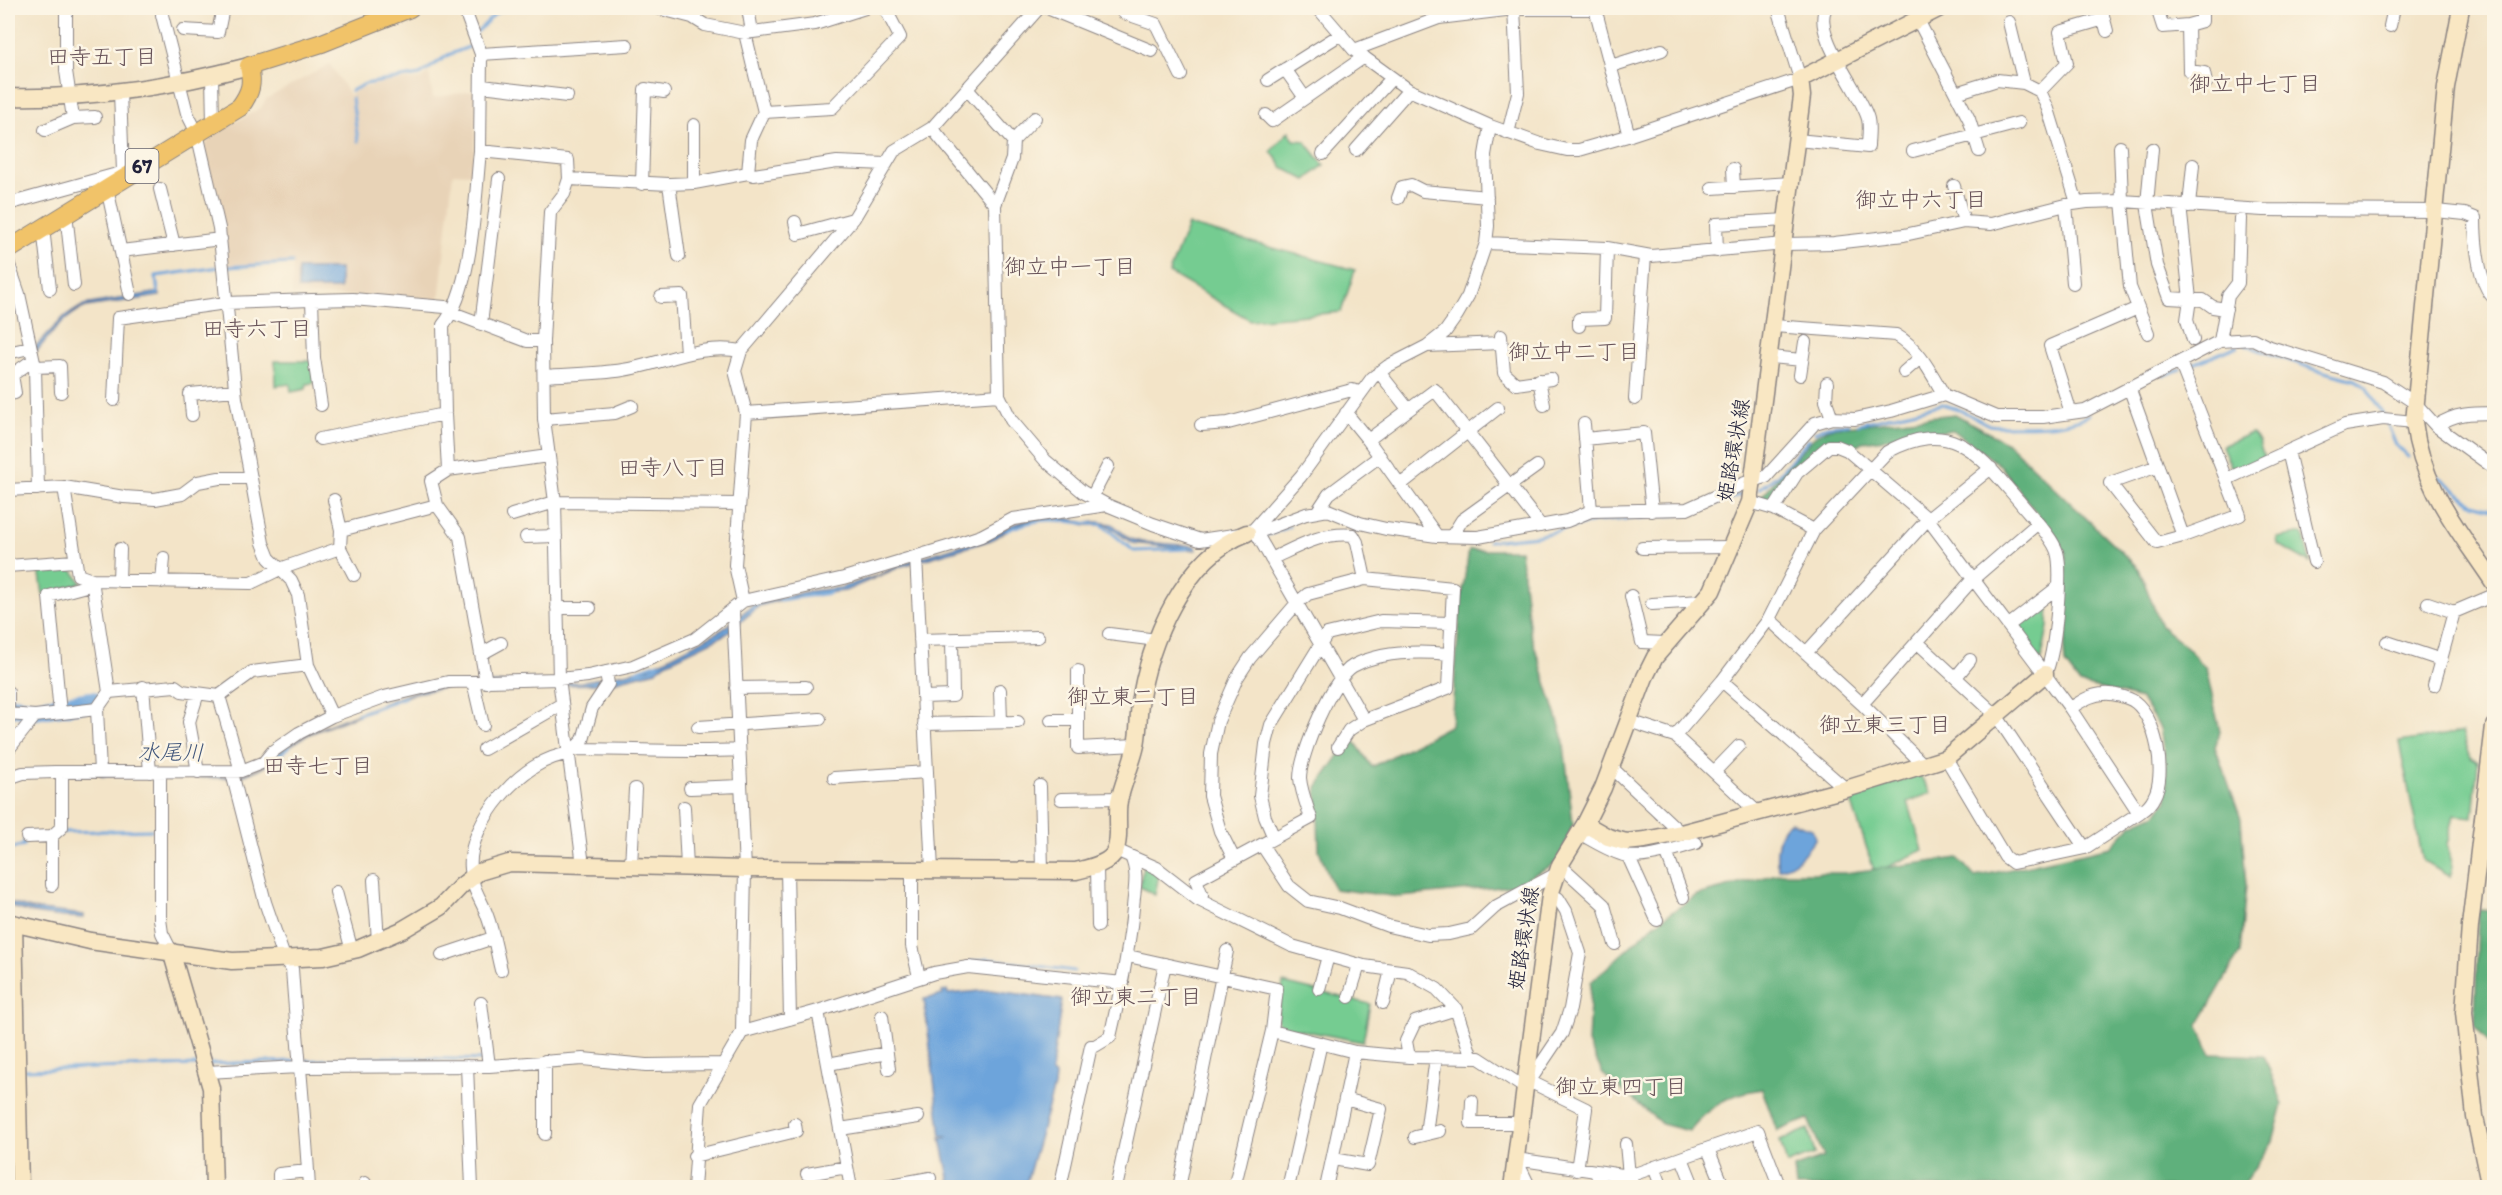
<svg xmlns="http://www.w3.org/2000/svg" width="2502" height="1195" font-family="Itim,'Klee One',sans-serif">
<rect width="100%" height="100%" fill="#fcf5e5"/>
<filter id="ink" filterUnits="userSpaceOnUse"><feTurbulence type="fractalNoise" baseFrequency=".0167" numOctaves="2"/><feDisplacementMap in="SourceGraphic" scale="12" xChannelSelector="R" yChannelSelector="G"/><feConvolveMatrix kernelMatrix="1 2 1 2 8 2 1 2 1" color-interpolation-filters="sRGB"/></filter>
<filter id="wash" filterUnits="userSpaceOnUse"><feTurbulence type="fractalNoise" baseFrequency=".008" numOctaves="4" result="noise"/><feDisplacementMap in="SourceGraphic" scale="24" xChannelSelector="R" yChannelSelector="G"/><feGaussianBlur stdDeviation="1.35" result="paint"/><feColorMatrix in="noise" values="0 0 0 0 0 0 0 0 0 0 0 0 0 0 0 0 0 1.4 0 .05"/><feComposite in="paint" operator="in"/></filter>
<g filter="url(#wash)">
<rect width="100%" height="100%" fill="#f3e4c8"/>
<!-- built -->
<path fill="#e8d3b7" d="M330 64 349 95 359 89 386 82 422 79 429 73 433 98 477 90 473 174 453 173 439 301 410 297 292 295 293 262 228 265 204 147 212 135 261 108 266 99Z"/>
<!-- green -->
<path fill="#74cc91" stroke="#4b7766" stroke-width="1.5" d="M1289 131 1294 140 1305 141 1324 165 1306 180 1283 168 1271 151Z
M1188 225 1355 270 1341 312 1250 320 1169 273Z
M275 361H312L314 383 307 384 306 389 291 392 290 384 276 386Z
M2251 433 2259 442 2264 458 2239 469 2231 467 2222 446Z
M2303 533 2310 563 2278 544 2277 538Z
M69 566 82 583 43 594 39 568Z
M2049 601 2048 627 2041 661 2015 627Z
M2462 732 2471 758 2478 762 2473 817 2454 815 2447 845 2453 866 2450 877 2423 861 2399 742Z
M1919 774 1931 793 1908 802 1923 850 1875 873 1850 798Z
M1143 865 1159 875 1155 895 1140 887Z
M1283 983 1370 1004 1363 1042 1280 1026 1277 1018Z
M1808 1129 1815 1154 1787 1164 1780 1141Z"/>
<!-- forest -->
<path fill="#5fb07b" stroke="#40695b" stroke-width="1.5" d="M1955 414 2009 444 2139 569 2161 626 2184 645 2206 668 2220 732 2215 747 2241 819 2246 885 2240 953 2198 1025 2211 1054 2264 1056 2283 1104 2273 1141 2242 1187H1796L1794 1168 1824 1157 1808 1119 1777 1131 1762 1089C1728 1094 1712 1104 1689 1131L1662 1124 1603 1074 1588 1043 1591 982 1656 923 1697 895 1781 873H1845L1958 858 1975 877 2111 847 2131 825 2156 814 2167 800 2166 766 2160 728 2141 699 2080 684 2065 664 2064 648 2067 633 2066 552 2001 466 1953 430 1862 442 1853 448 1832 439 1814 451 1768 503 1760 498 1816 435 1829 428Z
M1469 550H1520L1530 632 1563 736 1573 824 1559 862 1511 886 1400 897 1334 889 1319 850 1317 787 1352 737 1372 767 1451 725 1461 601Z
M2478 910 2494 911V1049L2475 1027Z"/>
<!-- water -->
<path fill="#6da4db" stroke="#48638b" stroke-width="1.5" d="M298 269H340V289H298Z
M159 292 160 296 86 307C65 315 50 335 36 352L35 347 64 317 84 305Z
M1060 516 1085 523 1097 522 1112 524 1130 539 1142 542 1196 546V550L1132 543 1107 525H1086L1059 517 1034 519 1015 526 991 540 902 566 845 591 791 597 759 606 726 634 666 663 656 671 604 684 591 706 581 738 576 747 573 745 580 736 587 710 600 684 449 687 415 693 309 734 283 750 271 764 238 778 101 776V773L236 776 262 767 282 749 308 733 415 691 449 684 581 682 649 668 722 630 754 604 809 591 840 588 879 575 900 564 991 536 1011 525 1033 518Z
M1791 822 1812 829 1816 838C1805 852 1798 865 1778 869 1775 855 1777 828 1791 822Z
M8 902 31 909 84 915V918C58 917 31 915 8 905Z
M947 990 948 994 991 990 1062 1000 1051 1073 1055 1075 1054 1087 1025 1187H951L941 1139 946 1137 941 1136 924 999 943 995 942 992Z"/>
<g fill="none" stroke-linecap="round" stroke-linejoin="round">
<!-- stream -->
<path stroke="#6da4db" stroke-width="3" d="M477 32 496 13 508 8
M351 91 365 84 420 75 448 55 474 45
M352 98 358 141
M226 267 292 263
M158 294 156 276 220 267
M2245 345 2317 370 2355 380 2366 387 2383 414
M2186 367 2238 346
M2164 376 2180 369
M2387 423 2396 445 2408 457
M1858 424 1942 404 1958 409 1989 425 1997 426C2026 425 2063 429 2089 415
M1815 432 1827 426 1849 424
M2437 476 2474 504 2494 510
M1759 489 1778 475 1809 439
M1708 506 1747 493
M1007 530C1021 525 1035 520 1049 520 1066 519 1084 525 1101 524L1134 551 1187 549
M1261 537 1289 527
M1489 541 1537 536 1593 522 1687 514
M780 600 830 593
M636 671 658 663
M358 714 405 697
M270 764 290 746
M61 832 152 830
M8 850 24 845V840
M971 962 988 959 1074 971
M1072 1000 1073 992
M619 1056 651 1059
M302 1061 385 1057 484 1060
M209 1064 295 1061
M23 1070 199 1065"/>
<!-- river -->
<path stroke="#6da4db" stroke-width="20" d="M8 706 34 710 92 701"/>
</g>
</g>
<g filter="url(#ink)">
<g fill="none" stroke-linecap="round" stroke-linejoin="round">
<defs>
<path id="street" d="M66 8V71L73 118
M163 8 162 15 187 113 197 133 219 228 236 398 263 543 269 558 291 580 298 595 308 665 332 716
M464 8 481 54 480 151
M657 8 692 17 705 25 745 33 815 24 865 8
M748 8 752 32
M1047 8 1152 51
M1119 8 1124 13 1156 24 1181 75
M1318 8 1354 50 1409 90 1490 126
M1595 8 1629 136
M2101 8 2107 31
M2157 8 2163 27 2188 25 2202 21V8
M1918 20 1969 119 1979 151
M2009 22 2024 83
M2188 25 2189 71 2204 73 2206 83
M2390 26 2394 8
M183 30 218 32 223 8
M745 33 764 112 751 140 748 173
M1354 50 1439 18 1514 9H1596
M481 54 627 45
M1611 66 1662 50
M1285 69 1305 98
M212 76 213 123
M1268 80 1341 34
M482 86 567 96
M967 89 1013 141
M2040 91 2067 63 2060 32 2104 19
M120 92 123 172
M1956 93 1997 80 2024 83 2040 91 2048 109 2077 203
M764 112 832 108 900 37 885 8
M1266 115 1272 121 1364 57
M694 125V183
M932 128 995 205 999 395 1011 420 1045 460 1083 492 1107 505 1153 524 1200 540 1247 533 1254 529 1301 476 1372 378 1388 366 1427 346 1445 332 1457 315 1468 296 1486 243 1488 226 1485 155 1490 126 1540 144 1567 150H1579L1624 137 1800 79 1778 8
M45 130 73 118 95 117
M1508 133 1518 93 1514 8
M1797 140 1868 147C1868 139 1870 127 1868 119 1861 92 1811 33 1826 8
M2120 147 2122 201 2130 287 2148 333
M2152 149 2147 204 2157 265 2169 298 2203 300 2213 307 2226 309
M1356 150 1409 90
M1913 151 2019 123
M1323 154 1392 78
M1733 169 1734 187
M569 179 669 184 694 183 748 173 754 175 837 162 886 164
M642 184 645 89 664 92
M669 184 679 256
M1954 186 1964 222
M107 188 130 294
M1712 188 1792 183
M160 189 174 245
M1398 198 1402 187 1411 185 1423 191 1487 197
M8 204 128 171
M995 205 1012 159 1013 141 1035 118
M2066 205 2073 283
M2180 205 2190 299 2187 320 2193 340
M2189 206 2193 165
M66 213 74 285
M795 222 798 234 853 219
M43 228 50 289
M1486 243 1607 248
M121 251 221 239
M1717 251 1716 224 1788 220
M8 262 19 294 35 367 38 489
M661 297 682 296 686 353
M312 300 314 358 321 405
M481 324 499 179
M1579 326V319L1605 318 1607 248 1651 256 1785 244 1834 243 1904 235 1964 222 1991 224 2066 205 2087 202 2122 201 2263 210 2436 211 2465 214 2475 218C2475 239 2478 284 2494 298
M1774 326 1896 335C1919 348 1931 373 1944 395
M1501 336 1504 373 1516 384 1551 379
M2220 341 2228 296 2238 283 2240 218
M1427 346 1501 343
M8 353 29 348
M1770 357 1802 360
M35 367 60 366 61 392
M1379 372 1408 409
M1904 372 1920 358
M1800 375 1805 342
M544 376C570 374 597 374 623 370 663 364 699 343 741 351
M1539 380 1544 405
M1827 383 1826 401 1832 418
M2129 387 2183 536 2240 515 2180 362
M8 394 15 393 12 375 33 360
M1635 399 1645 255
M114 400 118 318 226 303 312 300 353 299 445 307 453 313 527 341H543
M746 413 999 395
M1346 413 1368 440
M2071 413 2050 346 2138 308
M192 415 190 394 235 390
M544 419 615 413 632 406
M1584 424 1591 511
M1201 425 1228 423 1352 390 1360 392
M2436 426C2455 413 2472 413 2494 413
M320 439 445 414
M1585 439 1644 433 1652 511
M2288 451 2314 562
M2158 466 2110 483 2157 543 2183 536
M448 470 548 456
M2227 479 2345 425 2383 419 2414 422
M1400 485 1498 408
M64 487 78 575 92 580 251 583 280 569 340 548 341 530 334 500
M8 490 64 487 124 497 155 499 182 494 198 482 219 478H249
M1092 497 1108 466
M1750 502 1774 509 1814 530
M1774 509 1797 473 1829 446H1837L1847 450 1928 519 2070 708 2139 813 2085 848 2013 863 2005 857 1946 758
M1317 512 1329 494 1380 456
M512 515 555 502 739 504
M1254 529 1364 720
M341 530 437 505
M1256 533 1306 514 1328 510 1360 523 1386 529 1437 536 1478 537 1567 521 1591 511 1687 509 1745 483 1766 477 1815 423 1832 418 1855 419 1891 411 1944 395 1996 417H2043L2085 411 2220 341 2253 339 2267 346 2383 382 2415 403 2436 426 2494 468
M1437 536 1368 440 1435 390 1541 526
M1452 536 1462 520 1537 466
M526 537 556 536
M340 548 354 575
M1642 548 1731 547
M916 557 932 870
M1271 559C1299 546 1321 532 1353 535L1357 542 1365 579
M8 566 74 561
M119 581 120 549
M162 582 164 558
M1631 596 1642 642 1665 643
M743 601 735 565 746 413 735 371 741 351 854 218 894 151 932 128 1039 8
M2428 603 2454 612
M1652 604 1701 601
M557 608H590
M1769 619 1862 704 1924 765
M2009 625 2058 587
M1109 634 1157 640
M920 640 1038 637
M2387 642 2441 660
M1918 643 1996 715 2085 848
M1806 653 1928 519 1991 468
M481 654 501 643
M1078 671V748L1136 745
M1956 677 1970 660
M1722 681 1846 789
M473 682 483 725
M486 682 460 537 437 505 431 481 448 470 445 414 443 325C473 289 475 198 480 151L568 160 569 179 564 194 550 212 543 341 544 419 555 502 559 679 583 865
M2434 685 2454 612 2494 595
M143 687 150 772
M736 688 806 687
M1000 690 1001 722
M8 692V709
M198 693 189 722 198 772
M219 696 241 771
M923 697 953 696 952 640
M1862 704 1973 579 2038 523
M2070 708C2081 702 2091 694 2104 694 2112 693 2128 697 2135 702 2156 718 2167 774 2154 797 2151 804 2145 809 2139 813
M60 713 49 596 86 586 92 580 109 692
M8 714 35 716 97 709
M1051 720H1078
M1629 721 1675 736 1722 681 1769 619 1814 530 1887 452C1953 416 1979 455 2019 501 2030 515 2052 536 2057 552 2063 572 2055 656 2045 674
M924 724 1018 722
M698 727 820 719
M1675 736 1757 812
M484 749 562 704
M576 749C630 749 685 753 739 750
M8 750 35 716
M1611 767 1681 833
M100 772 97 709 109 692 175 686 182 691 219 696 252 672 308 665
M160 772V919L162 933 171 951
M1714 772 1739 746
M232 773 265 902 285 960 292 969C297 1042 305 1114 309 1188
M8 778 23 773 55 772 241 771 264 762 273 751 299 733 332 716 384 697 448 682 559 679 588 676 633 666 695 639 743 601 844 578 951 546 981 536 1013 519 1107 505
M834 778 927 772
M1040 786 1042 870
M690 788 741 786
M1061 799 1120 798
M684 807 687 867
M1579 833C1594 841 1610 852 1627 856 1645 860 1678 848 1696 843
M52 836V885
M27 837 52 836 62 827V772
M1274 838 1265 817 1260 796 1266 744 1271 725 1327 634 1381 621 1450 623
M1262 845 1289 886 1308 901 1340 908 1388 926 1428 935 1449 934 1471 929 1495 907 1556 874
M1116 850 1157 868 1197 899 1292 946 1364 966 1407 972 1437 989 1456 1009 1472 1058
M1666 851 1683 897
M1628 856 1657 920
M1234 859 1220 831 1210 796 1211 754 1218 721 1237 678 1250 658 1297 603 1308 594 1365 579 1453 588 1448 688 1364 720 1349 730 1338 747
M1097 865 1098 926
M1560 865 1604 905 1615 944
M631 866 635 789
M787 869 790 1019
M912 870V946L919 977
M374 880 378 941
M336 892 352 951
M1197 899 1202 895 1196 880 1311 818C1307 806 1301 791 1300 778 1300 754 1333 677 1353 666 1381 651 1418 651 1449 654
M442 955 493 938
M1128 956 1277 989 1272 1031 1355 1052 1409 1057 1479 1058 1525 1088 1562 1033 1570 1009 1580 953 1566 911 1558 898 1550 895
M501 970C496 950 493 927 484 908 477 893 472 886 471 869 466 824 524 757 569 754L583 740 592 708 608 684 606 672
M1319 989 1328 956
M1349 997 1359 965
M481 1003 489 1066
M1383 1003 1391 970
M818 1011 851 1188
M882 1016 889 1069
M742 1032 818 1011 934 973 968 967 1123 983
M1409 1057 1406 1041 1415 1022 1456 1009
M545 1061V1134
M828 1064 887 1053
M467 1066 472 1188
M207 1072 299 1067 489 1066 583 1059 646 1065 722 1064
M1529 1081 1586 1109 1577 1170
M1472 1101 1471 1123H1520
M840 1129 918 1117
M1426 1134 1436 1057
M1415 1137 1440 1131
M1626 1144 1629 1176 1634 1188
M1708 1149 1724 1188
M694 1156 796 1131 795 1124
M1682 1158 1694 1188
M1333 1159 1368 1165 1381 1109 1345 1099
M1516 1159 1629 1176 1758 1131 1780 1188
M1516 1159 1530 1188
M1654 1167 1662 1188
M1596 1172 1602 1188
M807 1174 847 1167
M365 1183V1188
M279 1188V1174L308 1171
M694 1188 700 1104 742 1032 745 869 733 611
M874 1188 930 1178
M1060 1188 1091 1046H1095L1110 1037C1120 994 1129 952 1133 908 1134 891 1139 873 1131 857
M1116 1188 1165 964
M1179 1188 1227 951
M1234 1188 1272 1031
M1288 1188 1321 1043
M1326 1188 1355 1052"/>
<path id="secondary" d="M2461 8 2446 87 2414 422C2422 489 2459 530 2494 583
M8 97C90 99 170 87 249 66
M1585 824 1608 837 1626 842 1645 840 1681 833 1846 789 1924 765 1946 758 2045 674
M8 922 90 941 232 961 323 957 358 949 402 930 441 907 461 886 479 872 509 863 745 869 1076 871C1088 868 1110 864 1115 851 1121 837 1116 817 1119 801 1123 782 1132 764 1136 745 1139 731 1138 718 1140 704 1148 643 1185 556 1247 533
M14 924 20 1188
M171 951 211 1088 214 1188
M1512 1188 1550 895 1560 865 1585 824 1603 788 1645 677 1655 657 1712 591 1750 502 1802 96 1800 79 1940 8
M2490 1188 2475 1117 2464 1012 2470 926 2494 726"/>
<path id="primary" d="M8 250 240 107C251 92 253 83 249 66L322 43 410 8"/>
</defs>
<!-- street casing -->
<use href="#street" stroke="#8a8382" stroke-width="14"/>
<!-- secondary casing -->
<use href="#secondary" stroke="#8a8382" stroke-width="19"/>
<!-- primary casing -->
<use href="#primary" stroke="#8a8382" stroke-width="20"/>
<!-- street -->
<use href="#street" stroke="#fff" stroke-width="12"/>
<!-- secondary -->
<use href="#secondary" stroke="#f9e7c3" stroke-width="16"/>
<!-- primary -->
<use href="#primary" stroke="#f1c369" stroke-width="18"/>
</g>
</g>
<g text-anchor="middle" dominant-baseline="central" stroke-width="5" stroke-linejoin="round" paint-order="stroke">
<!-- shield labels -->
<rect fill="#fcf5e5" stroke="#63616e" stroke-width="1.5" x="125.5" y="149" width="33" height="34" rx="4.5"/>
<g font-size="20" font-weight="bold" fill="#22223b">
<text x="142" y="166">67</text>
</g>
<!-- street labels -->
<g font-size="21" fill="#22223b" stroke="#fcf5e5">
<text transform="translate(1733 450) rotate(-80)">姫路環状線</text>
<text transform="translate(1523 938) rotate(-81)">姫路環状線</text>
</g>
<!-- neighbourhood labels -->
<g font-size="22" fill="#675258" stroke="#fcf5e5">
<text x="102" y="56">田寺五丁目</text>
<text x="2255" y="83">御立中七丁目</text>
<text x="1921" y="199">御立中六丁目</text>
<text x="1070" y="266">御立中一丁目</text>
<text x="257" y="328">田寺六丁目</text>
<text x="1574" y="351">御立中二丁目</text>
<text x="673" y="467">田寺八丁目</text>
<text x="1133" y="696">御立東二丁目</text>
<text x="1885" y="724">御立東三丁目</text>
<text x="318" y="765">田寺七丁目</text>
<text x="1136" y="996">御立東二丁目</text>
<text x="1621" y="1086">御立東四丁目</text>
</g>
<!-- water labels -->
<g font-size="22" font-style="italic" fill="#40567b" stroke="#fcf5e5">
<text transform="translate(171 752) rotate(1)">水尾川</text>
</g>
</g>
<!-- margin -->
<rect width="2502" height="1195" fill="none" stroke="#fcf5e5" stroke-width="30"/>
</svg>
